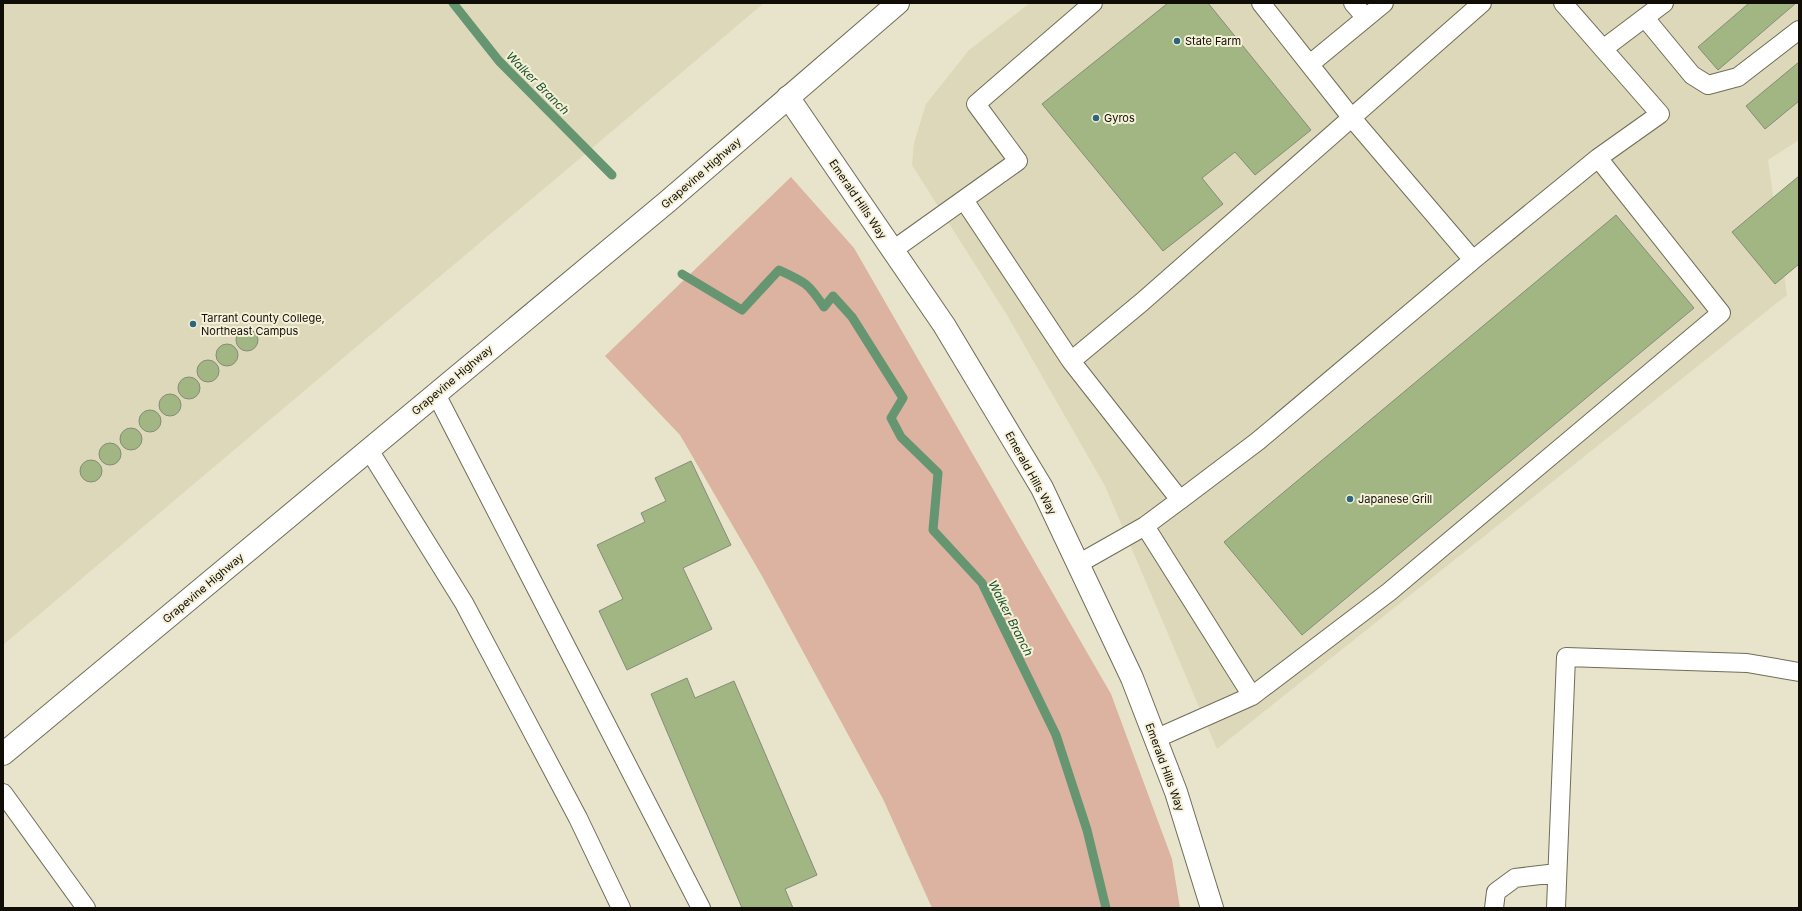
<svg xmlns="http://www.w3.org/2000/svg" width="1802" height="911" font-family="Inter,sans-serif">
<rect width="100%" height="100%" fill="#e8e4cc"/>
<!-- built -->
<path fill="#ddd8b9" d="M3 3H764L3 645Z
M1030 3H1799V140L1768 160 1787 295 1217 749 1105 486 1007 315 912 165 914 143 926 104 969 50Z"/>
<!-- green -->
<path fill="#dbb3a0" d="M791 177 854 248 1111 694 1172 859 1180 908H932L883 799 762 576 680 435 605 356Z"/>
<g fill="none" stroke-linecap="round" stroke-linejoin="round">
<!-- stream -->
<path stroke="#659571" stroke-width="9" d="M453 3 499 61 612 175
M682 274 742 310 779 270C805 282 808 283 824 307L833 296 852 317 903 398 891 418 901 437 938 473 933 530 982 583 1056 735 1087 830 1106 908"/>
</g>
<!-- building -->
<path fill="#a1b682" stroke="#848d78" d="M1168 3H1208L1311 130 1255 175 1235 152 1202 178 1223 204 1163 251 1042 104Z
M1747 3H1796L1718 70 1698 47 1748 4Z
M1799 62V101L1765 129 1746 106Z
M1799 176V264L1775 284 1732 232Z
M1616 215 1694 308 1302 635 1224 542Z
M236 340a11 11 0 1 1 22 0a11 11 0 1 1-22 0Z
M216 355a11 11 0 1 1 22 0a11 11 0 1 1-22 0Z
M197 371a11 11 0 1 1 22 0a11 11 0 1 1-22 0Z
M178 388a11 11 0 1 1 22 0a11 11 0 1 1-22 0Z
M159 405a11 11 0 1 1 22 0a11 11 0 1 1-22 0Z
M139 421a11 11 0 1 1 22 0a11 11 0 1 1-22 0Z
M120 439a11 11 0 1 1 22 0a11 11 0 1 1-22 0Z
M99 454a11 11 0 1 1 22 0a11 11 0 1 1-22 0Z
M80 471a11 11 0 1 1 22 0a11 11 0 1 1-22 0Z
M691 461 731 545 683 568 712 629 627 670 599 611 623 599 597 545 645 522 641 513 666 501 655 478Z
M687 678 695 698 734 681 817 875 785 889 793 908H742L651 694Z"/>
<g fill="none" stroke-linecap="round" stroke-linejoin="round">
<defs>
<path id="lane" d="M1261 3 1351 117 1473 260 1598 158 1660 114 1563 3
M1353 3 1366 18
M1645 18 1692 75 1708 85 1738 77 1799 30
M1603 49 1664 3
M1310 64 1384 3
M964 200 1071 361
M893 250 1018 161 976 104 1093 3
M436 394 701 908
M369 450 464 603 578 818 621 908
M1180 500 1258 441 1473 260
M1145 526 1252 696 1155 739
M1078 564 1145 526 1180 500 1071 361 1142 302 1482 3
M1252 696 1389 592 1721 313 1598 158
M3 793 86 908
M1494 908 1496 892 1515 878 1557 873
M1556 908 1566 657 1747 663 1799 672"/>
<path id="secondary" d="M788 97 944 325 1042 488 1132 678 1176 792 1212 908"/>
<path id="primary" d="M3 754 667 202 898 3"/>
</defs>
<!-- lane casing -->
<use href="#lane" stroke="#706d57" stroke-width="20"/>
<!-- secondary casing -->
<use href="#secondary" stroke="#706d57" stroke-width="24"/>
<!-- primary casing -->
<use href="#primary" stroke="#706d57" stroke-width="24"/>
<!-- lane -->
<use href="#lane" stroke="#fff" stroke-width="18"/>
<!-- secondary -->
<use href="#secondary" stroke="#fff" stroke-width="22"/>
<!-- primary -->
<use href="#primary" stroke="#fff" stroke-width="22"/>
</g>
<!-- markers -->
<g fill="#2d657f" stroke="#f5f1d9" stroke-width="1.5">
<circle cx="1177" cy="41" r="4"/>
<circle cx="1096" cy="118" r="4"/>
<circle cx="193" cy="324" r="4"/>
<circle cx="1350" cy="499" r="4"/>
</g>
<g text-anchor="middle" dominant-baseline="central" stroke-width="4" stroke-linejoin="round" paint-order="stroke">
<!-- poi labels -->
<g font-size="11" fill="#0f0d06" stroke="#f5f1d9" text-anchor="start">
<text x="1185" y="41">State Farm</text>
<text x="1104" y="118">Gyros</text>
<text x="201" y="318">Tarrant County College,<tspan x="201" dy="13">Northeast Campus</tspan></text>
<text x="1358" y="499">Japanese Grill</text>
</g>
<!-- street labels -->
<g font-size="11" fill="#0f0d06" stroke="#f5f1d9">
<text transform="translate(701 173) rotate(-41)">Grapevine Highway</text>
<text transform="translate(858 199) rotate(56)">Emerald Hills Way</text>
<text transform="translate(452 380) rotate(-40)">Grapevine Highway</text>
<text transform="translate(1031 473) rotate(61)">Emerald Hills Way</text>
<text transform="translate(203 588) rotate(-40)">Grapevine Highway</text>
<text transform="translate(1165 767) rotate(70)">Emerald Hills Way</text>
</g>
<!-- water labels -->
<g font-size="12" font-style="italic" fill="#174f2b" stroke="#f5f1d9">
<text transform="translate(538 83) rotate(45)">Walker Branch</text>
<text transform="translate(1011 618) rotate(63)">Walker Branch</text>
</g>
</g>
<!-- border -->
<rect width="1802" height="911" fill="none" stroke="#0f0d06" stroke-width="8"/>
</svg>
